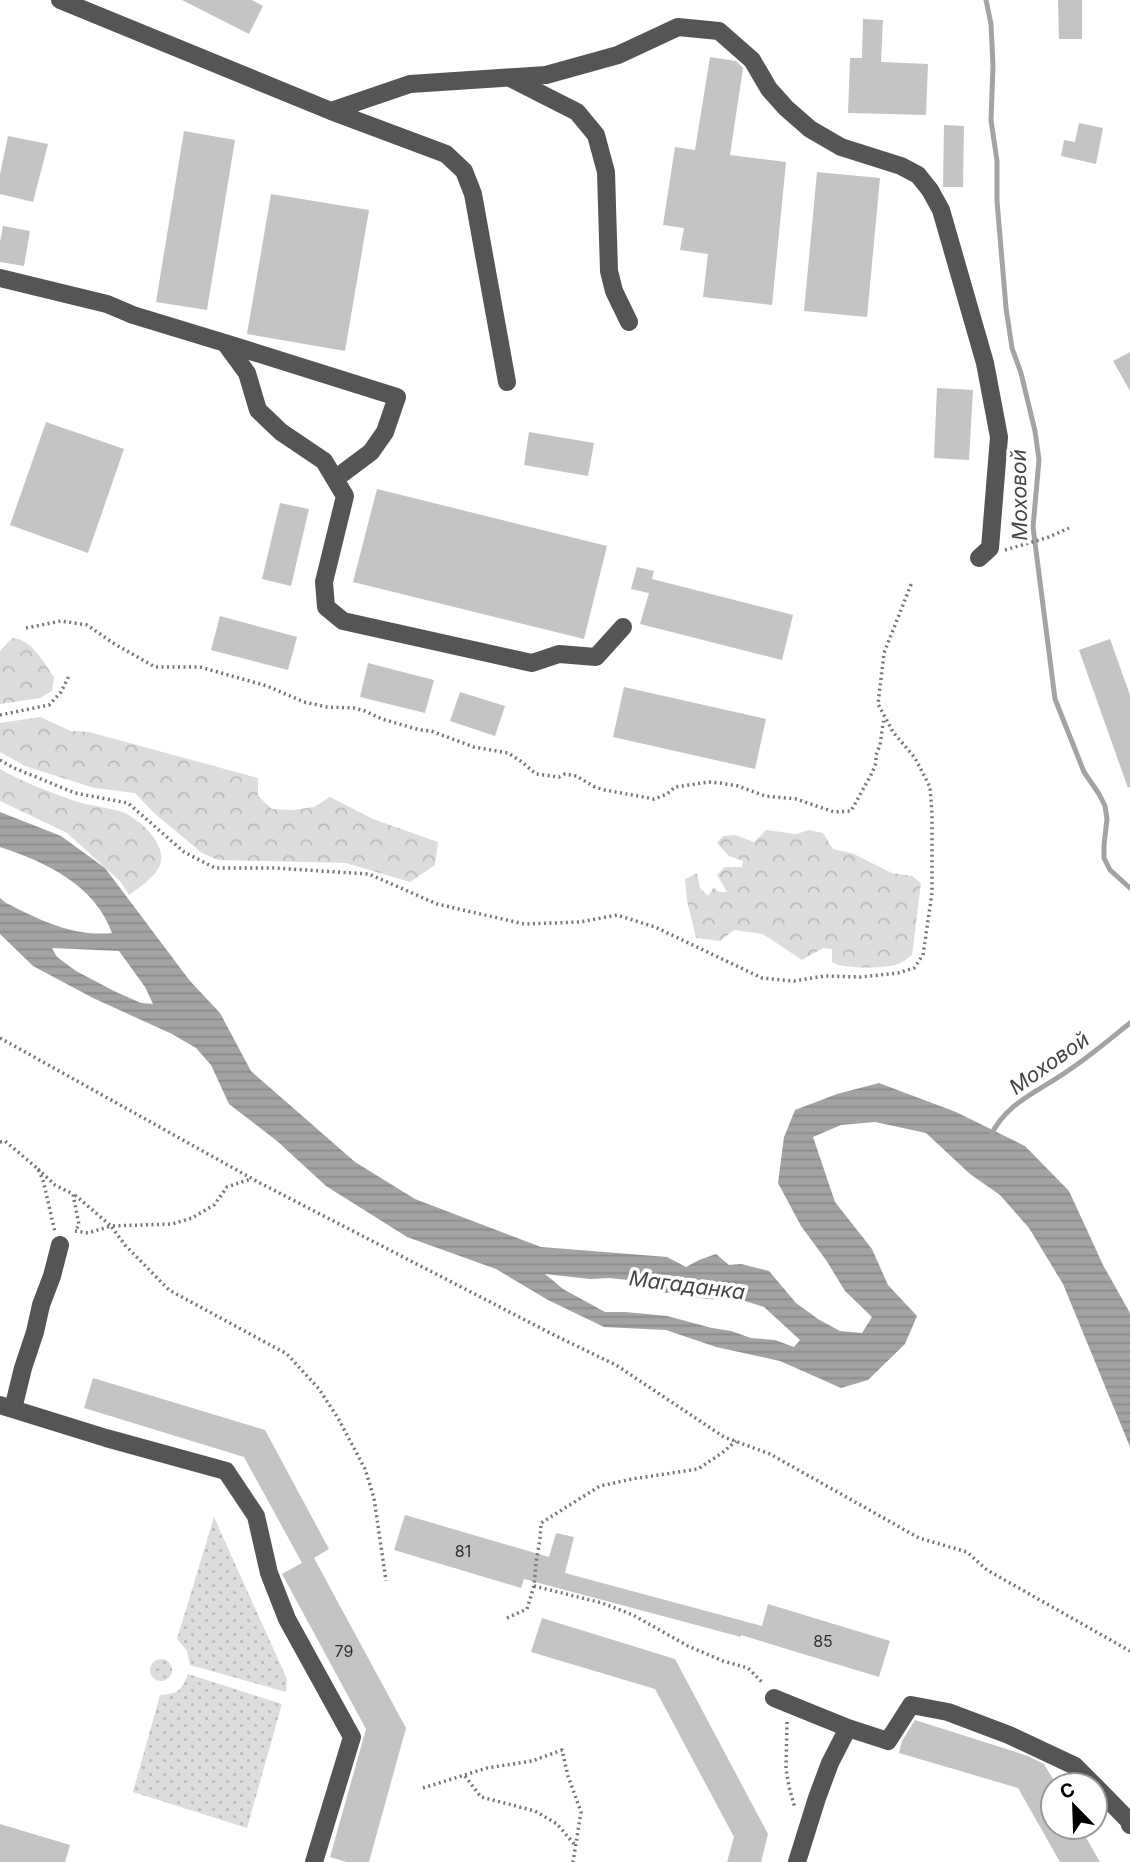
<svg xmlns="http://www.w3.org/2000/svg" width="1130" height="1862" font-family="Inter,sans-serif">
<defs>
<pattern id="grass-dots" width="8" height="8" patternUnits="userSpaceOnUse" patternTransform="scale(1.75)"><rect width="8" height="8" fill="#dcdcdc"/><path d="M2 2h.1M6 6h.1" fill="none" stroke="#bbb" stroke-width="1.8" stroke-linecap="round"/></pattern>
<pattern id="forest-crowns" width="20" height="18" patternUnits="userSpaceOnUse" patternTransform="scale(1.75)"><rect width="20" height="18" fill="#dcdcdc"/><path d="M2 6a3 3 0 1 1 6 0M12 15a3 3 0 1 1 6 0" fill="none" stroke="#bbb"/></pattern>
<pattern id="water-rules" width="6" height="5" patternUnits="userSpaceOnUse" patternTransform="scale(1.75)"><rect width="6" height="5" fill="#a3a3a3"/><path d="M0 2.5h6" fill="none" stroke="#8b8b8b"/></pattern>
</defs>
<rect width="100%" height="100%" fill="#fff"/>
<!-- grass -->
<path fill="url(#grass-dots)" d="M214 1517 287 1679 286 1692 190 1665 187 1651 177 1639Z
M150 1670a11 11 0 1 1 22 0a11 11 0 1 1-22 0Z
M188 1674 282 1704 247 1828 133 1792 160 1695C178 1694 181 1691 188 1674Z"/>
<!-- forest -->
<path fill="url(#forest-crowns)" d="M12 638C32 639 43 662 54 677L52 691 40 698 0 704V651Z
M40 717 71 731 89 732 258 778V796L272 809 293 810 314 807 330 797 373 819 438 842 435 865 410 882 346 863 218 860 202 853 154 813 135 793 94 788 25 766 0 752V723Z
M0 769C23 782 49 792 75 801 90 806 107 807 122 812 139 818 168 845 160 865 156 876 139 888 129 895L121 882 67 833 0 801Z
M766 830 796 834 809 830 823 833 833 849 854 854 892 873 912 876 921 883 912 955C908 958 902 963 898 964 886 969 841 969 832 962V949L823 948 802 960 763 934 734 930 720 941 696 938 687 901 685 879 697 873 700 888 708 896 714 887 719 892H727L717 875 725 867H742L743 861 729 856 717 843 723 836 735 835 754 842Z"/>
<!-- water -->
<path fill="url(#water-rules)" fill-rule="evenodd" d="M0 812 61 836 105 868 190 981 220 1013 251 1071 355 1162 415 1199 541 1247 667 1257 686 1267 699 1260 716 1254 729 1265 741 1264 769 1271 796 1303 818 1319 840 1331 862 1333 872 1317 845 1291 826 1260 801 1226 778 1183 784 1137 795 1110 837 1094 879 1083 956 1112 1025 1146 1069 1191 1103 1265 1130 1313V1447L1063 1284 1029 1228 1000 1195 970 1174 926 1133 875 1122 841 1125 813 1137 835 1202 872 1249 888 1285 917 1316 905 1344 868 1380 841 1388 780 1361 716 1347 666 1330 604 1327 548 1300 496 1269 407 1237 326 1186 277 1141 229 1104 211 1065 196 1048 172 1034 93 998 33 966 0 934V898L6 903C40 920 73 937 112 933 95 885 46 862 0 847ZM52 948 119 951 145 987 153 1004 141 1003 116 992 76 971 57 957ZM545 1274 590 1279 609 1278 638 1281 662 1292 707 1299 742 1300 764 1307 800 1340 794 1347 775 1340 751 1338 731 1331 712 1328 667 1316 625 1312H605L563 1289Z"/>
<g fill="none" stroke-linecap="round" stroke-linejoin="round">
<!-- stream -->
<path stroke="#a3a3a3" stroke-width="5" d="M986 0 991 24 993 66 991 120 997 161V201L1006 308 1012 348 1021 373 1035 431 1039 460 1033 527 1055 699 1084 772 1099 794 1105 806 1107 819 1104 845V858L1110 870 1130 888
M990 1137C1006 1102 1040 1091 1069 1070 1090 1056 1110 1039 1130 1023"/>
</g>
<!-- building -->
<path fill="#c4c4c4" d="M182 0H252L263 6 249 34Z
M1058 0H1082V39H1059Z
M863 19 883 20 881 62 928 64 926 115 848 113 850 58H862Z
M710 57 736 61 743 68 730 155 786 162 772 305 703 297 708 254 680 250 684 228 663 225 675 147 695 150Z
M1079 123 1103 128 1096 164 1061 156 1064 140 1075 142Z
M944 125 964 126 963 187H943Z
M184 131 235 140 207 310 156 302Z
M8 136 48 144 33 202 0 194V174Z
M817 172 880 178 867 317 804 311Z
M271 194 369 210 345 351 247 334Z
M3 226 30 231 24 266 0 262V242Z
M1130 352V391L1113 361Z
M937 388 973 390 969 460 934 458Z
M46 422 124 449 88 553 10 525Z
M529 432 594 443 588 476 524 465Z
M377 489 607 546 584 639 353 582Z
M280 503 309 509 291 586 262 579Z
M637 567 654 571 652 579 793 615 782 660 640 624 649 593 631 589Z
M220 616 297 637 288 670 211 650Z
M1110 639 1130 695V787L1128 788 1079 650Z
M368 663 434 680 425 713 360 697Z
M624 687 766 719 755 769 613 737Z
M460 692 505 706 495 736 450 721Z
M93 1378 265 1430 329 1549 314 1558 406 1728 369 1862H346L330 1857 366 1729 282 1574 302 1563 244 1457 84 1408Z
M405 1515 549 1557 556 1533 574 1537 565 1573 762 1626 768 1604 890 1641 879 1677 741 1635V1637L524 1579 521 1588 394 1550Z
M542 1618 675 1659 768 1834 761 1862H727L734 1837 655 1689 531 1652Z
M915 1720 1028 1756 1044 1764 1053 1779V1827H1080L1100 1862H1060L1018 1788 899 1753 902 1741Z
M0 1824 70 1845 65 1862H0Z"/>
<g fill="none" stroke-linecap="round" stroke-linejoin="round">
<!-- path -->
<path stroke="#777" stroke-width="3.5" stroke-dasharray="2 3.5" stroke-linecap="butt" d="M1005 550 1049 537 1069 528
M26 628 61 621 87 625 113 643 155 667H200L267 686 304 702 327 707 354 708 365 711 382 719 420 730 431 731 474 747 508 753 522 762 536 774 559 777 565 774 576 776 595 787 605 790 654 799 667 794 675 787 709 782 720 783 738 786 765 796 796 799 834 812 851 811 872 773 876 763V755L880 745 884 717
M0 715 49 705 61 692 69 676
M0 760 14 768 75 793 128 803 184 852 215 868H274L369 874 437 904 524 924 580 922 617 915 655 927 762 978 794 981 824 976 861 977 898 973 914 968 923 955 932 893V814L930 787 915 758 893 732 878 704 884 653 912 582
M0 1038 260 1183 556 1336 616 1365 724 1437 770 1454 919 1538 967 1552 987 1570 1130 1651
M0 1142 5 1141 38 1169 43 1180 55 1232
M38 1169 55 1185 73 1194 79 1225 75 1231
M75 1195 111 1226 172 1224 192 1218 214 1205 227 1187 251 1179
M75 1231 88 1233 111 1226 125 1245 169 1290 287 1354 319 1389 338 1418 365 1469 374 1498 386 1581
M534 1586 602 1603 633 1615 688 1646 723 1661 748 1668 764 1684
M507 1618 527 1609 534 1586 536 1563 540 1539 541 1523 600 1486 632 1479 698 1469 722 1453 736 1441
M787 1722 786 1768 789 1787 795 1808
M465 1776 481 1797 535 1811 557 1824 575 1845
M423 1788 487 1768 532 1761 562 1750 568 1776 581 1812 573 1862"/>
<!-- minor -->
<path stroke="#555" stroke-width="18" d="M60 0 331 111 446 154 464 171 473 194 507 382
M510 78 577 112 596 135 606 172 609 271 614 291 629 322
M331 111 410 84 546 75 618 55 678 27 719 31 752 60 769 89 786 108 810 129 841 147 901 166 918 175 930 190 941 210 985 363 999 437 990 548 979 558
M0 278 107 304 133 315 225 343 247 373 258 410 281 432 324 461 345 496 324 582 326 607 343 621 532 663 559 654 596 657 623 627
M225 343 397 397 385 432 371 452 335 479
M0 1405 106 1438 226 1471 256 1516 269 1573 287 1619 352 1737 314 1862
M13 1409 23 1368 35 1332 41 1305 52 1276 60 1245
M774 1698 848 1728 830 1763 817 1798 797 1862
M848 1728 888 1741 911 1705 948 1712 1009 1735 1075 1766 1094 1785
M1095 1786 1129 1821 1130 1825"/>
</g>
<g text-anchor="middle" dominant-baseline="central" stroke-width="7" stroke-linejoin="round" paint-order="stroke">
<!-- number labels -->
<g font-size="16" fill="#313131">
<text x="463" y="1551">81</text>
<text x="823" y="1641">85</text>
<text x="344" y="1651">79</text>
</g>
<!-- water labels -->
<g font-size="21" font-style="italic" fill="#444" stroke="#fff">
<text transform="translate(1019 495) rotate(-91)">Моховой</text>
<text transform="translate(1049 1063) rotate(-35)">Моховой</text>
<text transform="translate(687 1285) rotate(7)">Магаданка</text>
</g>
</g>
<!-- north arrow -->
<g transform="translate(1074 1806) rotate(337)"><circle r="33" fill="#ffffff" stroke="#999999" stroke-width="2"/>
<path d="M0-5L12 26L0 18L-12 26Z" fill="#000000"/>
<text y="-10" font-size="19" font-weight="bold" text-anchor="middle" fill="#000000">С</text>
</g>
</svg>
